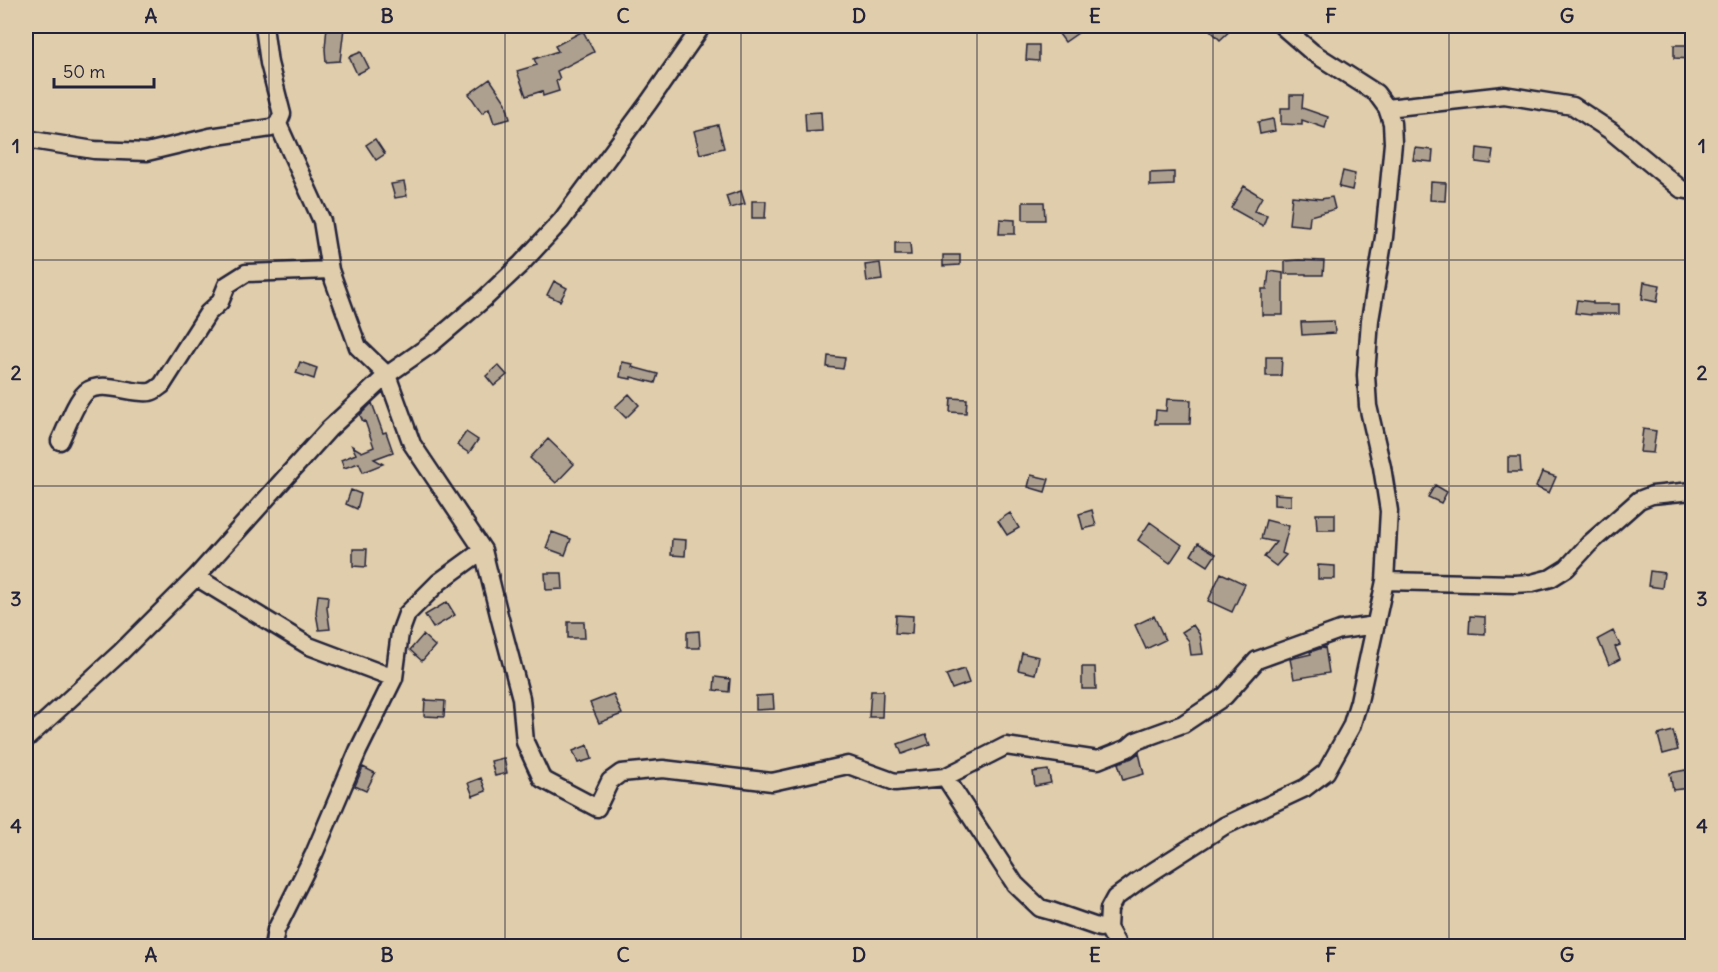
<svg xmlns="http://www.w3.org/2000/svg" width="1718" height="972" font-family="Delius,sans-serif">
<rect width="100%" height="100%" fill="#e0cdab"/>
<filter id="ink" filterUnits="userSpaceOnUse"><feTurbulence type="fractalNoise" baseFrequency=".0167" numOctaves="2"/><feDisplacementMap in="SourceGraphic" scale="12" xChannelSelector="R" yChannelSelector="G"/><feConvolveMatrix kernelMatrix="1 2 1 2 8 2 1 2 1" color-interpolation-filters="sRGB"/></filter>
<g filter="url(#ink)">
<!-- building -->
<path fill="#aea08e" stroke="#22223b" stroke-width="1.5" d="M327 26 344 28 340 61 326 62 325 49Z
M1053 26H1088L1065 42Z
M1206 26H1235L1220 40Z
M583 31 594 52 557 71 560 79 556 81 559 91 543 96 542 91 526 96 517 71 537 65 534 59 558 51 555 46Z
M1027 45H1039V61L1026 60Z
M1674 45H1692V59L1674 58Z
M361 52 369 68 357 74 349 57Z
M490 79 506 103 510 119 494 123 489 108 482 113 469 94Z
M1290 95H1303L1302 108 1328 117 1325 128 1302 120V125L1281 124V108H1290Z
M821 112 822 131 806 132 805 113Z
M1273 119 1275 131 1260 134 1258 122Z
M718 125 724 148 700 154 694 131Z
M375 139 385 154 376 160 366 145Z
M1415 148 1433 150 1432 162 1413 160Z
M1477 148 1493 150 1491 164 1476 162Z
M1343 171 1355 174 1352 190 1339 187Z
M1174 172V185L1150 186V173Z
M404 182 407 196 395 198 391 184Z
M1431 182 1446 183 1445 201 1430 200Z
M1244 186 1262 197 1254 211 1267 215 1263 226 1231 208Z
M741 191 745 204 730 208 726 196Z
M1292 196 1321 199 1332 197 1335 209 1310 216 1309 226 1289 224Z
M752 201H766L765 218H752Z
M1023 202H1044L1045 220H1023Z
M1000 219 1015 220V234H999Z
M895 243H910L911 255H895Z
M943 255H960V265L943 266Z
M1299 260 1324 261 1323 275H1306V274H1285V261Z
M880 263 882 280 867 282 865 265Z
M1269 271 1283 273V315H1262V289H1267Z
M554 281 567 288 560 301 547 295Z
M1644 282 1660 285 1657 302 1642 299Z
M1577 300 1593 302V304H1619V314H1591V315L1575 313Z
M1334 321 1335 333 1302 335 1301 322Z
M828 356 845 358 843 369 827 367Z
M1266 357H1282L1281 376H1266Z
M300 362 317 368 314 379 296 373Z
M622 362 633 364 632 367 658 374 655 383 631 377V379L620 377Z
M498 365 507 375 494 386 486 376Z
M629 394 639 405 626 418 615 407Z
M951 398 967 399 966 413 950 412Z
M1167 399 1191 400 1190 424H1155L1156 410 1166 411Z
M372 403 383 433 386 432 393 452 374 459 383 464 363 472 359 463 344 468 341 460 356 454 352 446 362 452 374 447 365 421 363 422 360 415Z
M1643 429 1656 431 1653 453 1640 452Z
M466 432 478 440 469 453 457 445Z
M548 439 574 464 556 483 530 458Z
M1508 457H1520L1521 472H1508Z
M1542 472 1556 477 1549 493 1536 487Z
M1031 475 1049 479 1045 492 1028 487Z
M1435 485 1447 492 1441 503 1428 497Z
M351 490 361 494 357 509 346 504Z
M1274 494 1291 495V506L1274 505Z
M1092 510 1096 526 1083 529 1079 514Z
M1010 513 1019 528 1007 535 998 521Z
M1316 514H1335V530H1317Z
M1266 520 1289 526 1282 553 1286 555 1276 566 1264 557 1276 542 1261 539Z
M1150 522 1182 545 1170 563 1138 540Z
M552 532 571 539 565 555 546 548Z
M672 539 686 540 685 556 671 555Z
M1198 543 1216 554 1208 566 1191 555Z
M353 549H367L366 567 353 566Z
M1318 565 1335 566V579H1318Z
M1650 571 1664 573 1662 588 1648 586Z
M545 573H562L563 589 546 590Z
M1221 573 1245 584 1232 612 1208 601Z
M318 595 328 596 327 608 330 629 319 630 316 613Z
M447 602 455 615 433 628 425 615Z
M896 615 913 616 912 634 895 633Z
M1154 616 1165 640 1146 649 1135 625Z
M1470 616 1485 617V634L1469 633Z
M568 622H584L585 638H568Z
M1193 625 1200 635 1203 654 1191 655 1189 641 1182 632Z
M699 631 700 648H687V632Z
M1613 631 1620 645 1615 647 1620 659 1609 665 1598 639Z
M423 635 435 646 422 661 410 650Z
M1325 647 1329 673 1294 679 1290 659 1311 654 1310 652Z
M1022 653 1039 657 1035 674 1018 670Z
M1082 667H1095L1096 689H1082Z
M964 669 969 683 952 689 946 675Z
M715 677 730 679 729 692 714 690Z
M871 691H883L882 717H869Z
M613 694 622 714 599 723 590 703Z
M773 695 774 709 756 710V696Z
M425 700 445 701 444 717 424 716Z
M1673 731 1678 750 1663 754 1658 735Z
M926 734 930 744 902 754 898 744Z
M588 745 592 759 578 763 573 751Z
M1139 753 1144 774 1123 780 1118 763 1132 758Z
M504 758 507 773 495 776 491 761Z
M363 767 375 773 366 791 355 786Z
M1048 770 1051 783 1035 786 1033 772Z
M1686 770 1689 788 1673 790 1670 773Z
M481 778 486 791 473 796 468 783Z"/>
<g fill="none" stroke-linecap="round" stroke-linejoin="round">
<defs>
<path id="minor" d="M1387 108 1504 95 1573 106 1611 131 1681 189 1692 191
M278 124 322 221 330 270 358 347 387 375 412 444 483 550 500 619 521 698 525 742 542 779 597 808 610 781 621 773 663 769 772 782 848 765 895 782 945 777 1006 746 1098 760 1128 748 1136 741 1183 724 1225 696 1257 660 1340 630 1376 625
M26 139 94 150 147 152 210 137 271 128 278 124 282 114 269 63 264 26
M60 441C67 427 75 402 86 392 102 379 132 395 150 392 155 391 158 388 162 385L208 313 220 302 227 285 246 273 330 270
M196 577 309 646 394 678
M1385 581 1514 584 1532 583 1551 578 1567 568 1589 544 1639 500 1652 495 1692 491
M26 739 121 652 196 577 329 429 387 375 430 345 484 299 521 264 561 221 649 102 702 26
M945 777 1015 884 1040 908 1051 911 1100 928
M273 946 276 930 314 854 358 751 394 678 400 633 407 614 439 582 483 550
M1118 946 1108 928 1109 909 1115 898 1138 881 1224 826 1305 788 1326 772 1351 727 1359 701 1385 581 1389 511 1382 467 1368 406 1366 375 1370 320 1384 237 1393 143 1392 123 1387 108 1376 93 1312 52 1282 26"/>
</defs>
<!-- minor casing -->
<use href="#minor" stroke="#22223b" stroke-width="21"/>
<!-- minor -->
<use href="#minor" stroke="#e0cdab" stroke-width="16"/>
</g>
</g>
<!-- grid -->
<path fill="none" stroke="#22223b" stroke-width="1.5" stroke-opacity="0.55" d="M269 26V946M505 26V946M741 26V946M977 26V946M1213 26V946M1449 26V946M26 260H1692M26 486H1692M26 712H1692"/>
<!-- margin -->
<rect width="1718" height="972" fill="none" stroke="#e0cdab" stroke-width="66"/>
<!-- scale -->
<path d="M54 78v9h100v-9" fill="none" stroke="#22223b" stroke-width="3"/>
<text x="63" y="78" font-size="18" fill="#22223b" stroke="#e0cdab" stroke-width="4.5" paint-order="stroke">50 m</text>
<rect x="33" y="33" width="1652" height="906" fill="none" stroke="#22223b" stroke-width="2"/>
<g font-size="20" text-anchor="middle" font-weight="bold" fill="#22223b">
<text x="151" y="23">A</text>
<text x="387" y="23">B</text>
<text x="623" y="23">C</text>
<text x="859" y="23">D</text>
<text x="1095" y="23">E</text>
<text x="1331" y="23">F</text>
<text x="1567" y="23">G</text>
<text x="16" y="153">1</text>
<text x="1702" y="153">1</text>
<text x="16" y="380">2</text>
<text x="1702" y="380">2</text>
<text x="16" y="606">3</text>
<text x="1702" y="606">3</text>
<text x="16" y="833">4</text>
<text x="1702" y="833">4</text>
<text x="151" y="962">A</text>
<text x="387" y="962">B</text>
<text x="623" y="962">C</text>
<text x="859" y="962">D</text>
<text x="1095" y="962">E</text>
<text x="1331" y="962">F</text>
<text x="1567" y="962">G</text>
</g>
</svg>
